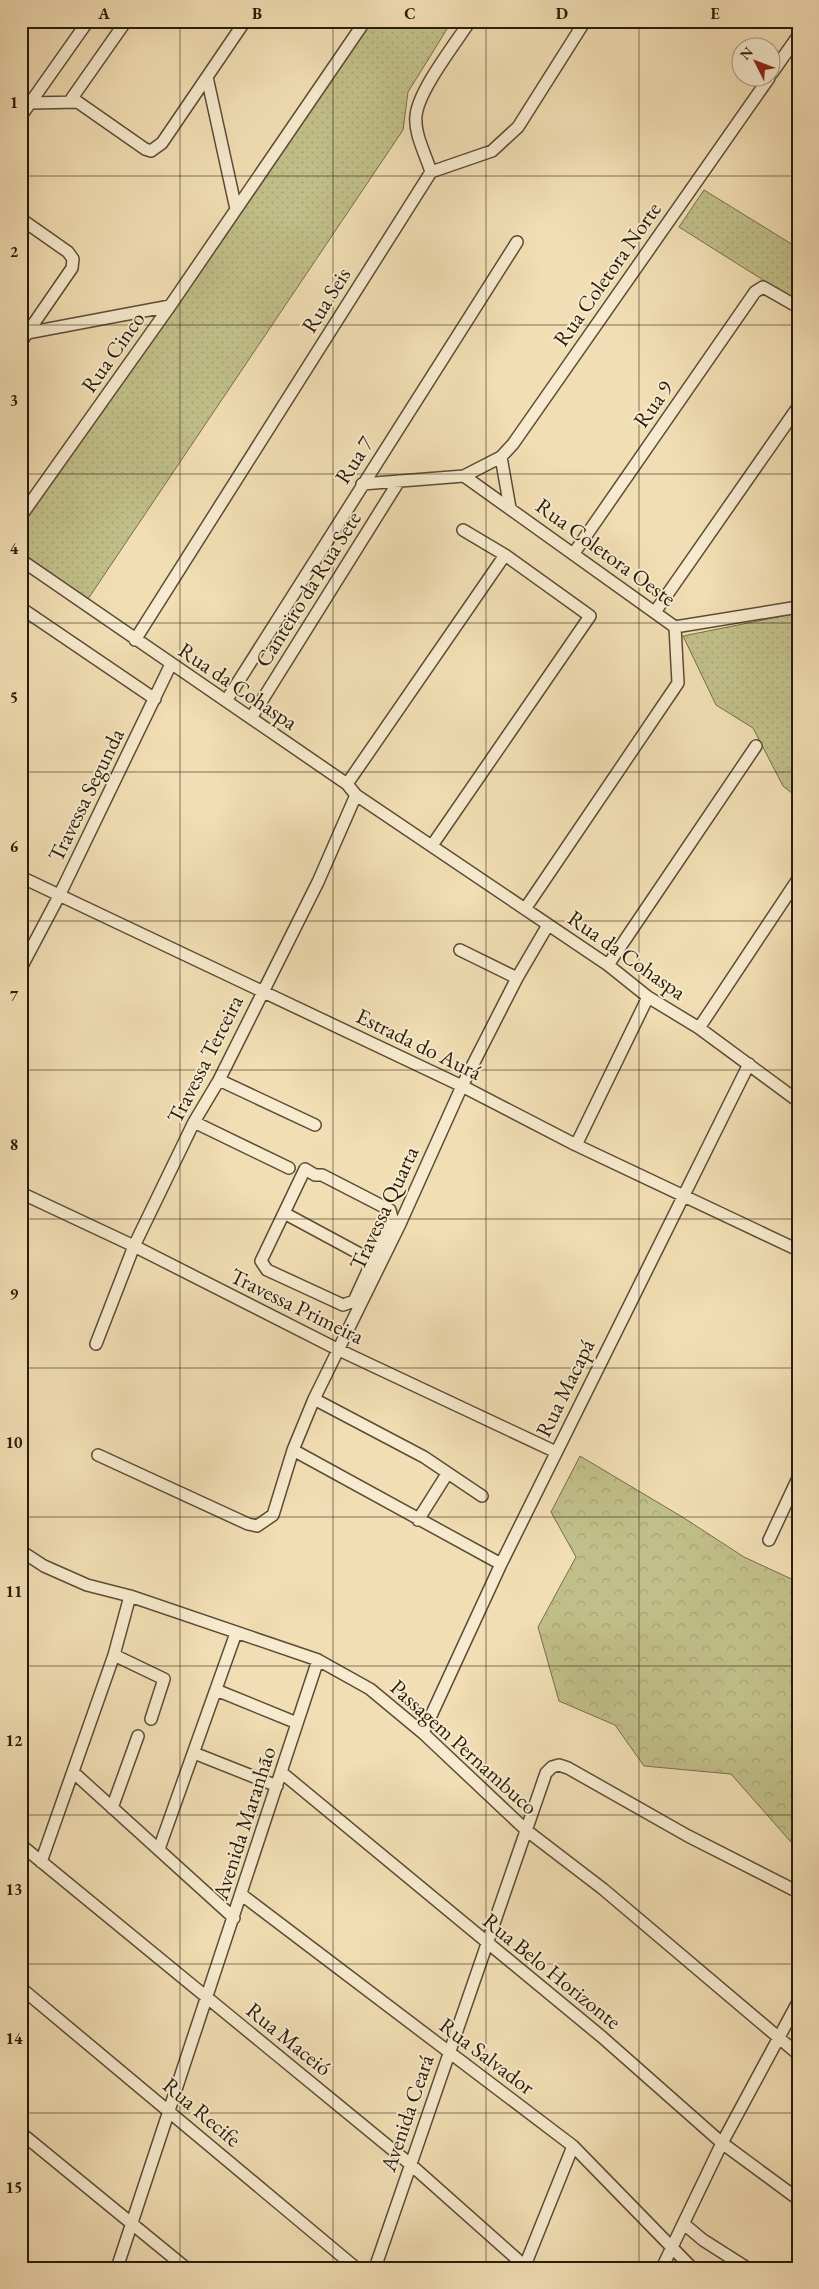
<svg xmlns="http://www.w3.org/2000/svg" width="819" height="2289" font-family="'EB Garamond',serif">
<defs>
<pattern id="grass-dots" width="8" height="8" patternUnits="userSpaceOnUse" patternTransform="scale(1.25)"><rect width="8" height="8" fill="#c1bf89"/><path d="M2 2h.1M6 6h.1" fill="none" stroke="#a6a475" stroke-width="1.8" stroke-linecap="round"/></pattern>
<pattern id="forest-crowns" width="20" height="18" patternUnits="userSpaceOnUse" patternTransform="scale(1.25)"><rect width="20" height="18" fill="#c1bf89"/><path d="M2 6a3 3 0 1 1 6 0M12 15a3 3 0 1 1 6 0" fill="none" stroke="#a6a475"/></pattern>
</defs>
<rect width="100%" height="100%" fill="#f2deb4"/>
<filter id="stains"><feTurbulence type="fractalNoise" baseFrequency=".004" numOctaves="4"/><feColorMatrix values="0 0 0 0 .2 0 0 0 0 .09 0 0 0 0 .02 0 0 0 .5 -.17"/></filter>
<radialGradient id="worn" r=".72"><stop offset=".6" stop-color="#630" stop-opacity="0"/><stop offset="1" stop-color="#630" stop-opacity=".3"/></radialGradient>
<!-- grass -->
<path fill="url(#grass-dots)" stroke="#756e4a" d="M370 21H452L408 92 403 130 88 599 21 552V513Z
M704 190 798 248V302L679 227Z
M793 614 798 617V798L783 786 753 728 716 705 683 636Z"/>
<!-- forest -->
<path fill="url(#forest-crowns)" stroke="#756e4a" d="M580 1456 684 1518 744 1557 798 1582V1850L731 1774 644 1766 615 1725 559 1701 538 1627 576 1557 551 1512Z"/>
<g fill="none" stroke-linecap="round" stroke-linejoin="round">
<defs>
<path id="minor" d="M126 21 72 98 145 149 151 151 162 143 245 21
M772 73 798 36
M207 77 236 209
M21 96 31 103 78 102
M21 116 88 21
M431 172C426 155 414 134 416 116 418 91 455 44 470 21
M21 219 68 252 73 259 72 268 21 342
M27 333 170 306
M501 457 510 508
M464 476 675 627 798 607
M362 484 464 476 501 457 513 444 769 78
M21 516 170 306 365 21
M574 553 755 292 763 287 798 307
M21 560 347 784 356 795 608 965 648 997 699 1028 798 1101
M21 608 155 699
M655 612 798 407
M135 640 431 172 492 151 518 127 585 21
M226 701 517 242
M251 718 399 481
M347 784 505 555
M433 844 590 616 505 555 463 530
M21 877 462 1086 576 1145 798 1250
M525 909 678 683 675 627
M460 950 517 978
M608 965 756 746
M21 968 59 896 171 664
M699 1028 798 879
M219 1080 315 1125
M194 1122 289 1168
M576 1145 648 997
M305 1169 315 1175H322L390 1210 392 1218 354 1301 343 1305 267 1270 261 1261Z
M21 1193 134 1246 339 1350 556 1452
M284 1213 373 1261
M96 1344 134 1246 194 1122 219 1080 318 882 356 795
M314 1399 424 1457 482 1496
M293 1450 501 1564
M98 1455 248 1524 257 1526 273 1515 293 1450 314 1399 400 1224 462 1086 517 978 548 925
M418 1520 447 1474
M769 1540 798 1478
M21 1551 44 1566 87 1585 130 1596 318 1660 370 1689 423 1733 526 1830 603 1889 798 2054
M114 1655 164 1679 151 1719
M216 1690 297 1723
M423 1733 501 1564 749 1064
M194 1753 277 1786
M73 1772 234 1918
M281 1772 602 2037 722 2143 798 2199
M112 1808 138 1736
M21 1845 410 2164 527 2268
M159 1849 236 1633
M41 1862 114 1655 130 1596
M242 1895 573 2146 692 2268
M21 1988 356 2268
M21 2133 186 2268
M684 2224 703 2240 747 2268
M117 2268 318 1660
M375 2268 546 1773 552 1767 559 1765 568 1768 688 1836 798 1892
M524 2268 573 2146
M662 2268 722 2143 798 2002"/>
</defs>
<!-- minor casing -->
<use href="#minor" stroke="#5b4c36" stroke-width="14"/>
<!-- minor -->
<use href="#minor" stroke="#f7eace" stroke-width="11"/>
</g>
<!-- grid -->
<path fill="none" stroke="#291c0c" stroke-width="1" stroke-opacity="0.55" d="M180 21V2268M333 21V2268M486 21V2268M639 21V2268M21 176H798M21 325H798M21 474H798M21 623H798M21 772H798M21 921H798M21 1070H798M21 1219H798M21 1368H798M21 1517H798M21 1666H798M21 1815H798M21 1964H798M21 2113H798"/>
<g text-anchor="middle" dominant-baseline="central" stroke-width="4" stroke-linejoin="round" paint-order="stroke">
<!-- street labels -->
<g font-size="22" fill="#291c0c" stroke="#f7eace">
<text transform="translate(607 274) rotate(-55)">Rua Coletora Norte</text>
<text transform="translate(326 300) rotate(-58)">Rua Seis</text>
<text transform="translate(113 352) rotate(-55)">Rua Cinco</text>
<text transform="translate(653 404) rotate(-55)">Rua 9</text>
<text transform="translate(354 460) rotate(-57)">Rua 7</text>
<text transform="translate(606 552) rotate(36)">Rua Coletora Oeste</text>
<text transform="translate(308 589) rotate(-58)">Canteiro da Rua Sete</text>
<text transform="translate(238 686) rotate(34)">Rua da Cohaspa</text>
<text transform="translate(86 795) rotate(-64)">Travessa Segunda</text>
<text transform="translate(627 955) rotate(35)">Rua da Cohaspa</text>
<text transform="translate(419 1044) rotate(26)">Estrada do Aurá</text>
<text transform="translate(205 1059) rotate(-63)">Travessa Terceira</text>
<text transform="translate(384 1208) rotate(-65)">Travessa Quarta</text>
<text transform="translate(297 1306) rotate(26)">Travessa Primeira</text>
<text transform="translate(565 1388) rotate(-64)">Rua Macapá</text>
<text transform="translate(464 1747) rotate(42)">Passagem Pernambuco</text>
<text transform="translate(244 1823) rotate(-72)">Avenida Maranhão</text>
<text transform="translate(552 1971) rotate(39)">Rua Belo Horizonte</text>
<text transform="translate(289 2039) rotate(39)">Rua Maceió</text>
<text transform="translate(487 2056) rotate(37)">Rua Salvador</text>
<text transform="translate(202 2112) rotate(40)">Rua Recife</text>
<text transform="translate(407 2113) rotate(-71)">Avenida Ceará</text>
</g>
</g>
<!-- margin -->
<rect width="819" height="2289" fill="none" stroke="#f2deb4" stroke-width="55"/>
<!-- north arrow -->
<g transform="translate(756 62) rotate(312)"><circle r="24" fill="#f7eace" stroke="#a59880"/>
<path d="M0-4L9 19L0 12L-9 19Z" fill="#8f2418"/>
<text y="-8" font-size="14" font-weight="bold" text-anchor="middle" fill="#291c0c">N</text>
</g>
<rect x="28" y="28" width="764" height="2234" fill="none" stroke="#291c0c" stroke-width="2"/>
<g font-size="16" text-anchor="middle" font-weight="bold" fill="#291c0c">
<text x="104" y="19">A</text>
<text x="257" y="19">B</text>
<text x="410" y="19">C</text>
<text x="562" y="19">D</text>
<text x="715" y="19">E</text>
<text x="14" y="108">1</text>
<text x="14" y="257">2</text>
<text x="14" y="406">3</text>
<text x="14" y="554">4</text>
<text x="14" y="703">5</text>
<text x="14" y="852">6</text>
<text x="14" y="1001">7</text>
<text x="14" y="1150">8</text>
<text x="14" y="1299">9</text>
<text x="14" y="1448">10</text>
<text x="14" y="1597">11</text>
<text x="14" y="1746">12</text>
<text x="14" y="1895">13</text>
<text x="14" y="2044">14</text>
<text x="14" y="2193">15</text>
</g>
<rect width="100%" height="100%" filter="url(#stains)"/>
<rect width="100%" height="100%" fill="url(#worn)"/>
</svg>
